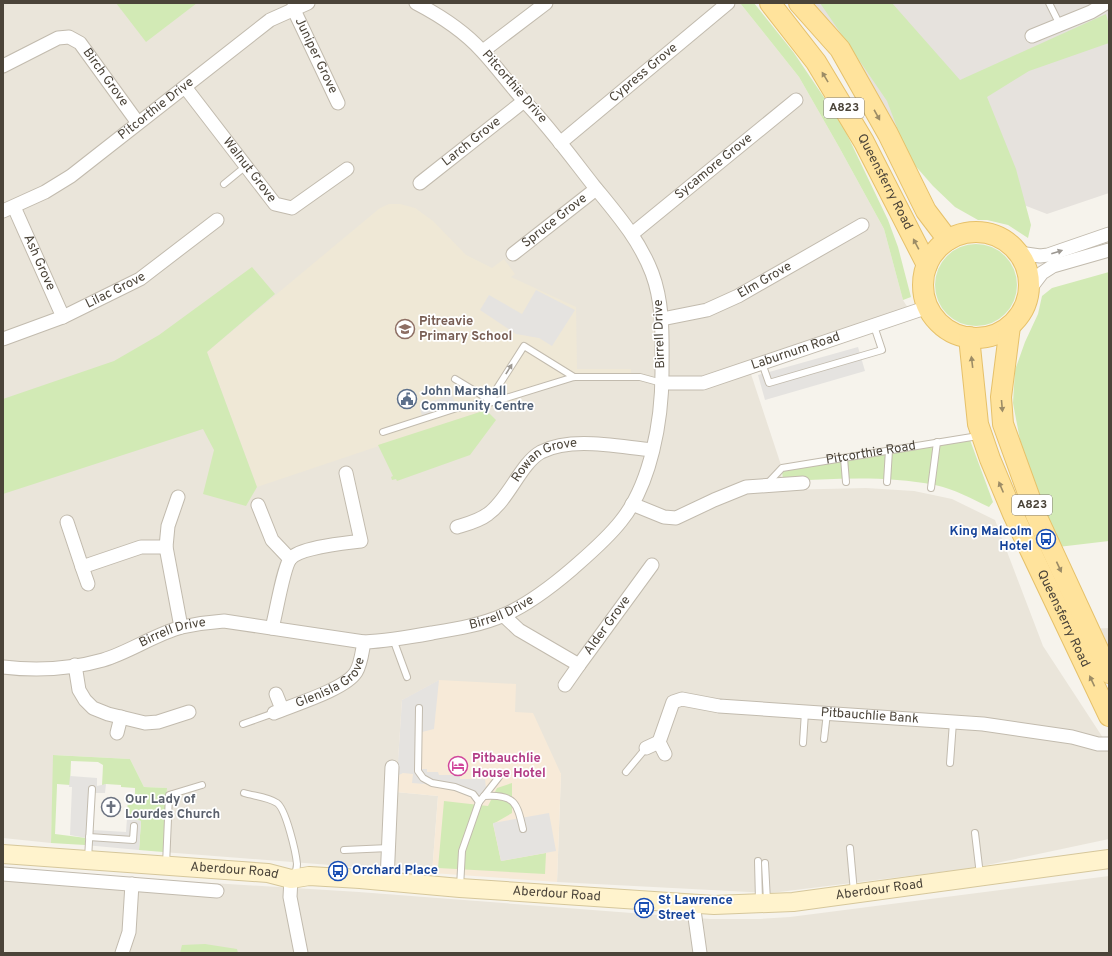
<svg xmlns="http://www.w3.org/2000/svg" width="1112" height="956" font-family="Overpass,sans-serif">
<rect width="100%" height="100%" fill="#f6f3ec"/>
<!-- residential -->
<path fill="#eae5da" d="M3 3H740L799 77 839 147 884 229 903 300 911 313 749 368 781 465 782 490 866 488 914 491 952 499 995 520 1043 646 1109 747V839L973 868 771 893 557 882 561 774 515 712V684L402 700 396 792 438 796 432 873 163 852 167 788 144 787 130 759 54 755 51 843 3 838Z
M1109 628V673L1088 629Z
M3 870 359 892 710 919H760L790 917 1109 876V953H3Z"/>
<!-- commercial -->
<path fill="#f7ead8" d="M439 680 516 684 515 712 533 713 561 774 557 882 432 873 438 796 396 792 402 700Z"/>
<!-- industrial -->
<path fill="#e6e2dd" d="M799 3H1109V193L1047 214 1008 199 888 134Z"/>
<!-- education -->
<path fill="#efe8d6" d="M389 204H400L415 208 433 221 466 255 492 268 504 259 515 274 511 277 576 307 577 369H631V378H575L486 410 257 487 207 352 380 208Z"/>
<!-- green -->
<path fill="#d2eab5" d="M116 3H197L146 42Z
M740 3H754L794 53 842 124 888 220 898 247 911 297 903 300 884 229 839 147 799 77Z
M820 3H892L960 80 1106 14 1109 25V43L1029 71 987 97 1016 169 1031 225 1028 238 1008 225 987 220H978L955 207 933 186 912 162 901 138 887 101Z
M935 285a41 41 0 1 1 82 0a41 41 0 1 1-82 0Z
M252 267 275 294 207 352 257 487 246 506 203 494 214 450 203 429 3 494V399L114 361 159 335Z
M1109 272V541L1058 547 1020 440 1013 403 1015 370 1025 342 1038 314 1042 296 1052 288Z
M486 410 496 420 470 455 397 481 396 479 392 480 391 477 393 476 378 445Z
M970 440 993 502 989 507C972 499 954 489 935 485 885 475 833 479 783 481L782 471Z
M53 755 130 759 144 787 167 788 163 852 139 850 141 821 127 818 128 796H135V788L121 787V785L106 784 102 786 103 765 98 762 71 761 70 785 57 784V786L55 834 86 838 85 845 51 843Z
M512 783V813L493 824 501 861 546 853 545 874 438 868 444 801 488 806 497 788Z
M205 944 237 949 238 953H180L182 945Z"/>
<!-- parking -->
<path fill="#e5e3e0" d="M536 290 575 310 552 346 539 338 516 334 480 310 489 295 522 314Z
M858 347 865 371 765 400 758 375Z
M452 395 457 408 423 419 419 405Z
M439 680 434 729 422 732V769H427V772H438L439 775H460V779H485L487 798 437 785 412 783 413 774 403 773 397 776 402 700Z
M70 776 97 778V786L106 784 105 793H95L93 830 126 832 127 818 141 821 139 850 85 845 86 838 70 835 72 787H69Z
M549 813 556 851 501 861 493 823Z"/>
<g fill="none" stroke-linecap="round" stroke-linejoin="round">
<defs>
<g id="lane">
<path d="M1049 3 1060 25"/>
<path d="M224 184 246 166"/>
<path d="M762 363 769 383 882 350 874 326"/>
<path d="M574 377 524 346 494 393 493 402 574 377H640L662 383"/>
<path d="M455 379 493 402"/>
<path d="M383 432 457 408 493 402"/>
<path d="M844 458 846 482"/>
<path d="M887 482 889 450"/>
<path id="s1" d="M767 484 782 468 978 436"/>
<path d="M931 488 937 442"/>
<path d="M393 639 407 677"/>
<path d="M419 708 418 771 423 778 432 783 455 787 473 794 479 802"/>
<path d="M243 724 274 713"/>
<path d="M824 739 827 713"/>
<path d="M803 743 805 712"/>
<path d="M950 763 953 722"/>
<path d="M626 772 646 748"/>
<path d="M244 793C254 796 268 797 277 803 286 809 296 853 297 864 297 869 296 872 293 876"/>
<path d="M484 796 499 777"/>
<path d="M975 833 980 875"/>
<path d="M89 837 133 840 134 826"/>
<path d="M850 848 854 892"/>
<path d="M344 850 389 848"/>
<path d="M88 859 92 789"/>
<path d="M758 861 759 901"/>
<path d="M765 863 767 901"/>
<path d="M166 865 169 795 202 785"/>
<path d="M460 887 462 851 479 802 484 796C515 794 517 803 523 829"/>
</g>
<g id="street">
<path id="s2" d="M293 8 338 103"/>
<path d="M1032 36 1091 12 1106 3"/>
<path d="M483 51 546 3"/>
<path id="s3" d="M3 66 58 38 69 37 80 43 138 123"/>
<path id="s4" d="M185 87 275 204 292 208 347 169"/>
<path id="s5" d="M560 143 728 3"/>
<path id="s6" d="M420 183 524 101"/>
<path id="s7" d="M14 207 63 317"/>
<path id="s8" d="M3 211 45 192 71 176 270 20 308 3"/>
<path id="s9" d="M632 234 796 100"/>
<path d="M1019 253 1040 256 1048 255 1109 234"/>
<path id="s10" d="M513 254 596 189"/>
<path d="M1029 290 1042 273 1053 266 1109 250"/>
<path id="s11" d="M662 319 707 310 738 296 862 225"/>
<path id="s12" d="M3 339 63 317 140 279 217 220"/>
<path id="s13" d="M662 383H703L928 307"/>
<path d="M178 497 168 526 166 547 181 627"/>
<path d="M632 504 664 517 676 518 714 500 746 487 803 483"/>
<path d="M258 505 272 540 290 559"/>
<path d="M67 522 82 567 141 547H166"/>
<path id="s14" d="M457 527C467 524 479 521 488 514 509 499 521 463 541 452 572 436 619 447 652 450"/>
<path d="M82 567 88 584"/>
<path id="s15" d="M503 615 519 630 579 665 652 565"/>
<path d="M272 628C276 614 283 569 290 559 300 547 346 543 361 541L346 473"/>
<path d="M75 665 79 690 85 700 93 708 108 714 145 723 158 722 189 712"/>
<path id="s16" d="M3 667C35 671 71 669 103 660 130 652 155 634 182 627 196 624 210 622 224 621L364 642C387 641 410 637 432 633 456 629 481 625 504 615 529 604 551 587 572 569 589 554 607 539 621 521 651 484 662 420 662 373 662 339 664 305 652 273 639 239 616 213 594 186 572 158 551 129 527 104 511 87 498 68 482 51 463 30 441 16 416 3"/>
<path d="M565 685 579 665"/>
<path d="M276 694 282 709"/>
<path id="s17" d="M274 713C293 705 346 689 356 672 361 664 362 652 364 642"/>
<path d="M117 733 121 717"/>
<path d="M646 748 659 742"/>
<path id="s18" d="M665 754 659 742 673 702 682 699 719 706 983 724 1072 737 1098 744H1109"/>
<path d="M3 874 217 891"/>
<path d="M291 879 290 897 301 953"/>
<path d="M387 881 392 767"/>
<path d="M693 903 700 953"/>
<path d="M122 953 129 932 132 884"/>
</g>
<g id="secondary">
<path id="s19" d="M3 854 268 873 291 879 309 876 360 879 460 888 714 905 793 902 1109 859"/>
</g>
<g id="primary">
<path id="s20" d="M770 3 816 62 864 142 927 265"/>
<path d="M799 3 840 49 888 134 926 211 948 240"/>
<circle cx="976" cy="285" r="53"/>
<path d="M1010 326 1001 397 1003 424 1036 515 1109 673"/>
<path id="s21" d="M969 337 978 424 990 459 1013 514 1109 716"/>
</g>
</defs>
<!-- lane casing -->
<use href="#lane" stroke="#c2bbae" stroke-width="8"/>
<!-- street casing -->
<use href="#street" stroke="#c2bbae" stroke-width="15"/>
<!-- secondary casing -->
<use href="#secondary" stroke="#d6c79b" stroke-width="20"/>
<!-- primary casing -->
<use href="#primary" stroke="#e6c16a" stroke-width="22"/>
<!-- lane -->
<use href="#lane" stroke="#fff" stroke-width="6"/>
<!-- street -->
<use href="#street" stroke="#fff" stroke-width="13"/>
<!-- secondary -->
<use href="#secondary" stroke="#fff3cd" stroke-width="18"/>
<!-- primary -->
<use href="#primary" stroke="#ffe39c" stroke-width="20"/>
</g>
<!-- one-way arrows -->
<defs><path id="oneway-solid" d="M-6-.8H1V-3.2L6.5 0L1 3.2V.8H-6Z"/></defs>
<g fill="#9c8c66">
<use href="#oneway-solid" transform="translate(825 77) rotate(-121)"/>
<use href="#oneway-solid" transform="translate(877 115) rotate(61)"/>
<use href="#oneway-solid" transform="translate(916 244) rotate(-118)"/>
<use href="#oneway-solid" transform="translate(972 362) rotate(-97)"/>
<use href="#oneway-solid" transform="translate(1002 406) rotate(85)"/>
<use href="#oneway-solid" transform="translate(1001 487) rotate(-113)"/>
<use href="#oneway-solid" transform="translate(1059 567) rotate(65)"/>
<use href="#oneway-solid" transform="translate(1092 681) rotate(-115)"/>
</g>
<g fill="#9c9892">
<use href="#oneway-solid" transform="translate(1057 252) rotate(-18)"/>
<use href="#oneway-solid" transform="translate(509 369) rotate(-58)"/>
</g>
<!-- icons -->
<defs>
<symbol id="school-ring" viewBox="-11 -11 22 22"><circle r="9.5" fill="#fff" stroke="#8d6e63" stroke-width="1.5"/><path d="M0-5L7-2L0 1L-7-2ZM-4 1L0 2.5L4 1V4Q0 6-4 4Z" fill="#8d6e63"/></symbol>
<symbol id="civic-ring" viewBox="-11 -11 22 22"><circle r="9.5" fill="#fff" stroke="#5c6f8a" stroke-width="1.5"/><path d="M-.6-6.5H3V-4.5H.6V-3L4-1V1h2V6H-6V1h2V-1L-.6-3ZM-1.2 2.5V6h2.4V2.5Z" fill="#5c6f8a"/></symbol>
<symbol id="bus-ring" viewBox="-11 -11 22 22"><circle r="9.5" fill="#fff" stroke="#1a4fb4" stroke-width="1.5"/><path d="M-5-6H5V4H4V6H2V4H-2V6H-4V4H-5ZM-3.5-4V0h7V-4ZM-3.5 1.2v1.5H-2V1.2ZM2 1.2v1.5H3.5V1.2Z" fill="#1a4fb4"/></symbol>
<symbol id="hotel-ring" viewBox="-11 -11 22 22"><circle r="9.5" fill="#fff" stroke="#d1479c" stroke-width="1.5"/><path d="M-6-4.5h1.5V1H6V5H4.5V3h-9V5H-6ZM-4 0a1.8 1.8 0 1 1 3.6 0ZM.5 0V-2.5h3Q6-2.5 6 0Z" fill="#d1479c"/></symbol>
<symbol id="church-ring" viewBox="-11 -11 22 22"><circle r="9.5" fill="#fff" stroke="#6b7280" stroke-width="1.5"/><path d="M-1.2-6h2.4v3.5h3.3v2.4h-3.3V6h-2.4V-.1h-3.3v-2.4h3.3Z" fill="#6b7280"/></symbol>
</defs>
<g fill-rule="evenodd">
<use href="#school-ring" x="394" y="318" width="22" height="22"/>
<use href="#civic-ring" x="396" y="388" width="22" height="22"/>
<use href="#bus-ring" x="1035" y="528" width="22" height="22"/>
<use href="#hotel-ring" x="447" y="755" width="22" height="22"/>
<use href="#church-ring" x="100" y="796" width="22" height="22"/>
<use href="#bus-ring" x="327" y="860" width="22" height="22"/>
<use href="#bus-ring" x="633" y="897" width="22" height="22"/>
</g>
<g text-anchor="middle" dominant-baseline="central" stroke-width="3.5" stroke-linejoin="round" paint-order="stroke">
<!-- shield labels -->
<g fill="#fff" stroke="#817c74" stroke-width="1">
<rect x="824" y="98" width="40" height="20" rx="3"/>
<rect x="1012" y="495" width="40" height="20" rx="3"/>
</g>
<g font-size="12" font-weight="bold" fill="#4b4439">
<text x="844" y="108">A823</text>
<text x="1032" y="505">A823</text>
</g>
<!-- street labels -->
<g font-size="13" fill="#4b4439" stroke="#fff">
<text stroke="none"><textPath href="#s2" startOffset="53">Juniper Grove</textPath></text>
<text stroke="none"><textPath href="#s5" startOffset="109">Cypress Grove</textPath></text>
<text stroke="none"><textPath href="#s3" startOffset="128">Birch Grove</textPath></text>
<text transform="translate(514 87) rotate(49)">Pitcorthie Drive</text>
<text stroke="none"><textPath href="#s8" startOffset="185">Pitcorthie Drive</textPath></text>
<text stroke="none"><textPath href="#s6" startOffset="66">Larch Grove</textPath></text>
<text stroke="none"><textPath href="#s9" startOffset="106">Sycamore Grove</textPath></text>
<text stroke="none"><textPath href="#s4" startOffset="105">Walnut Grove</textPath></text>
<text stroke="none"><textPath href="#s20" startOffset="213">Queensferry Road</textPath></text>
<text stroke="none"><textPath href="#s10" startOffset="53">Spruce Grove</textPath></text>
<text stroke="none"><textPath href="#s7" startOffset="61">Ash Grove</textPath></text>
<text stroke="none"><textPath href="#s11" startOffset="111">Elm Grove</textPath></text>
<text stroke="none"><textPath href="#s12" startOffset="123">Lilac Grove</textPath></text>
<text transform="translate(660 334) rotate(-92)">Birrell Drive</text>
<text stroke="none"><textPath href="#s13" startOffset="139">Laburnum Road</textPath></text>
<text stroke="none"><textPath href="#s1" startOffset="112">Pitcorthie Road</textPath></text>
<text stroke="none"><textPath href="#s14" startOffset="115">Rowan Grove</textPath></text>
<text stroke="none"><textPath href="#s16" startOffset="512">Birrell Drive</textPath></text>
<text stroke="none"><textPath href="#s21" startOffset="300">Queensferry Road</textPath></text>
<text stroke="none"><textPath href="#s15" startOffset="140">Alder Grove</textPath></text>
<text stroke="none"><textPath href="#s16" startOffset="176">Birrell Drive</textPath></text>
<text stroke="none"><textPath href="#s17" startOffset="66">Glenisla Grove</textPath></text>
<text stroke="none"><textPath href="#s18" startOffset="254">Pitbauchlie Bank</textPath></text>
<text stroke="none"><textPath href="#s19" startOffset="232">Aberdour Road</textPath></text>
<text stroke="none"><textPath href="#s19" startOffset="880">Aberdour Road</textPath></text>
<text stroke="none"><textPath href="#s19" startOffset="556">Aberdour Road</textPath></text>
</g>
<!-- education labels -->
<g font-size="13" font-weight="bold" fill="#785e54" stroke="#fff" text-anchor="start">
<text x="419" y="322">Pitreavie<tspan x="419" dy="15">Primary School</tspan></text>
</g>
<!-- service labels -->
<g font-size="13" font-weight="bold" fill="#4e5e75" stroke="#fff" text-anchor="start">
<text x="421" y="392">John Marshall<tspan x="421" dy="15">Community Centre</tspan></text>
</g>
<!-- transit labels -->
<g font-size="13" font-weight="bold" fill="#164399" stroke="#fff" text-anchor="start">
<text x="1032" y="532" text-anchor="end">King Malcolm<tspan x="1032" dy="15">Hotel</tspan></text>
<text x="352" y="871">Orchard Place</text>
<text x="658" y="901">St Lawrence<tspan x="658" dy="15">Street</tspan></text>
</g>
<!-- hotel labels -->
<g font-size="13" font-weight="bold" fill="#b23c85" stroke="#fff" text-anchor="start">
<text x="472" y="759">Pitbauchlie<tspan x="472" dy="15">House Hotel</tspan></text>
</g>
<!-- worship labels -->
<g font-size="13" font-weight="bold" fill="#5b616d" stroke="#fff" text-anchor="start">
<text x="125" y="800">Our Lady of<tspan x="125" dy="15">Lourdes Church</tspan></text>
</g>
</g>
<!-- border -->
<rect width="1112" height="956" fill="none" stroke="#4b4439" stroke-width="8"/>
</svg>
